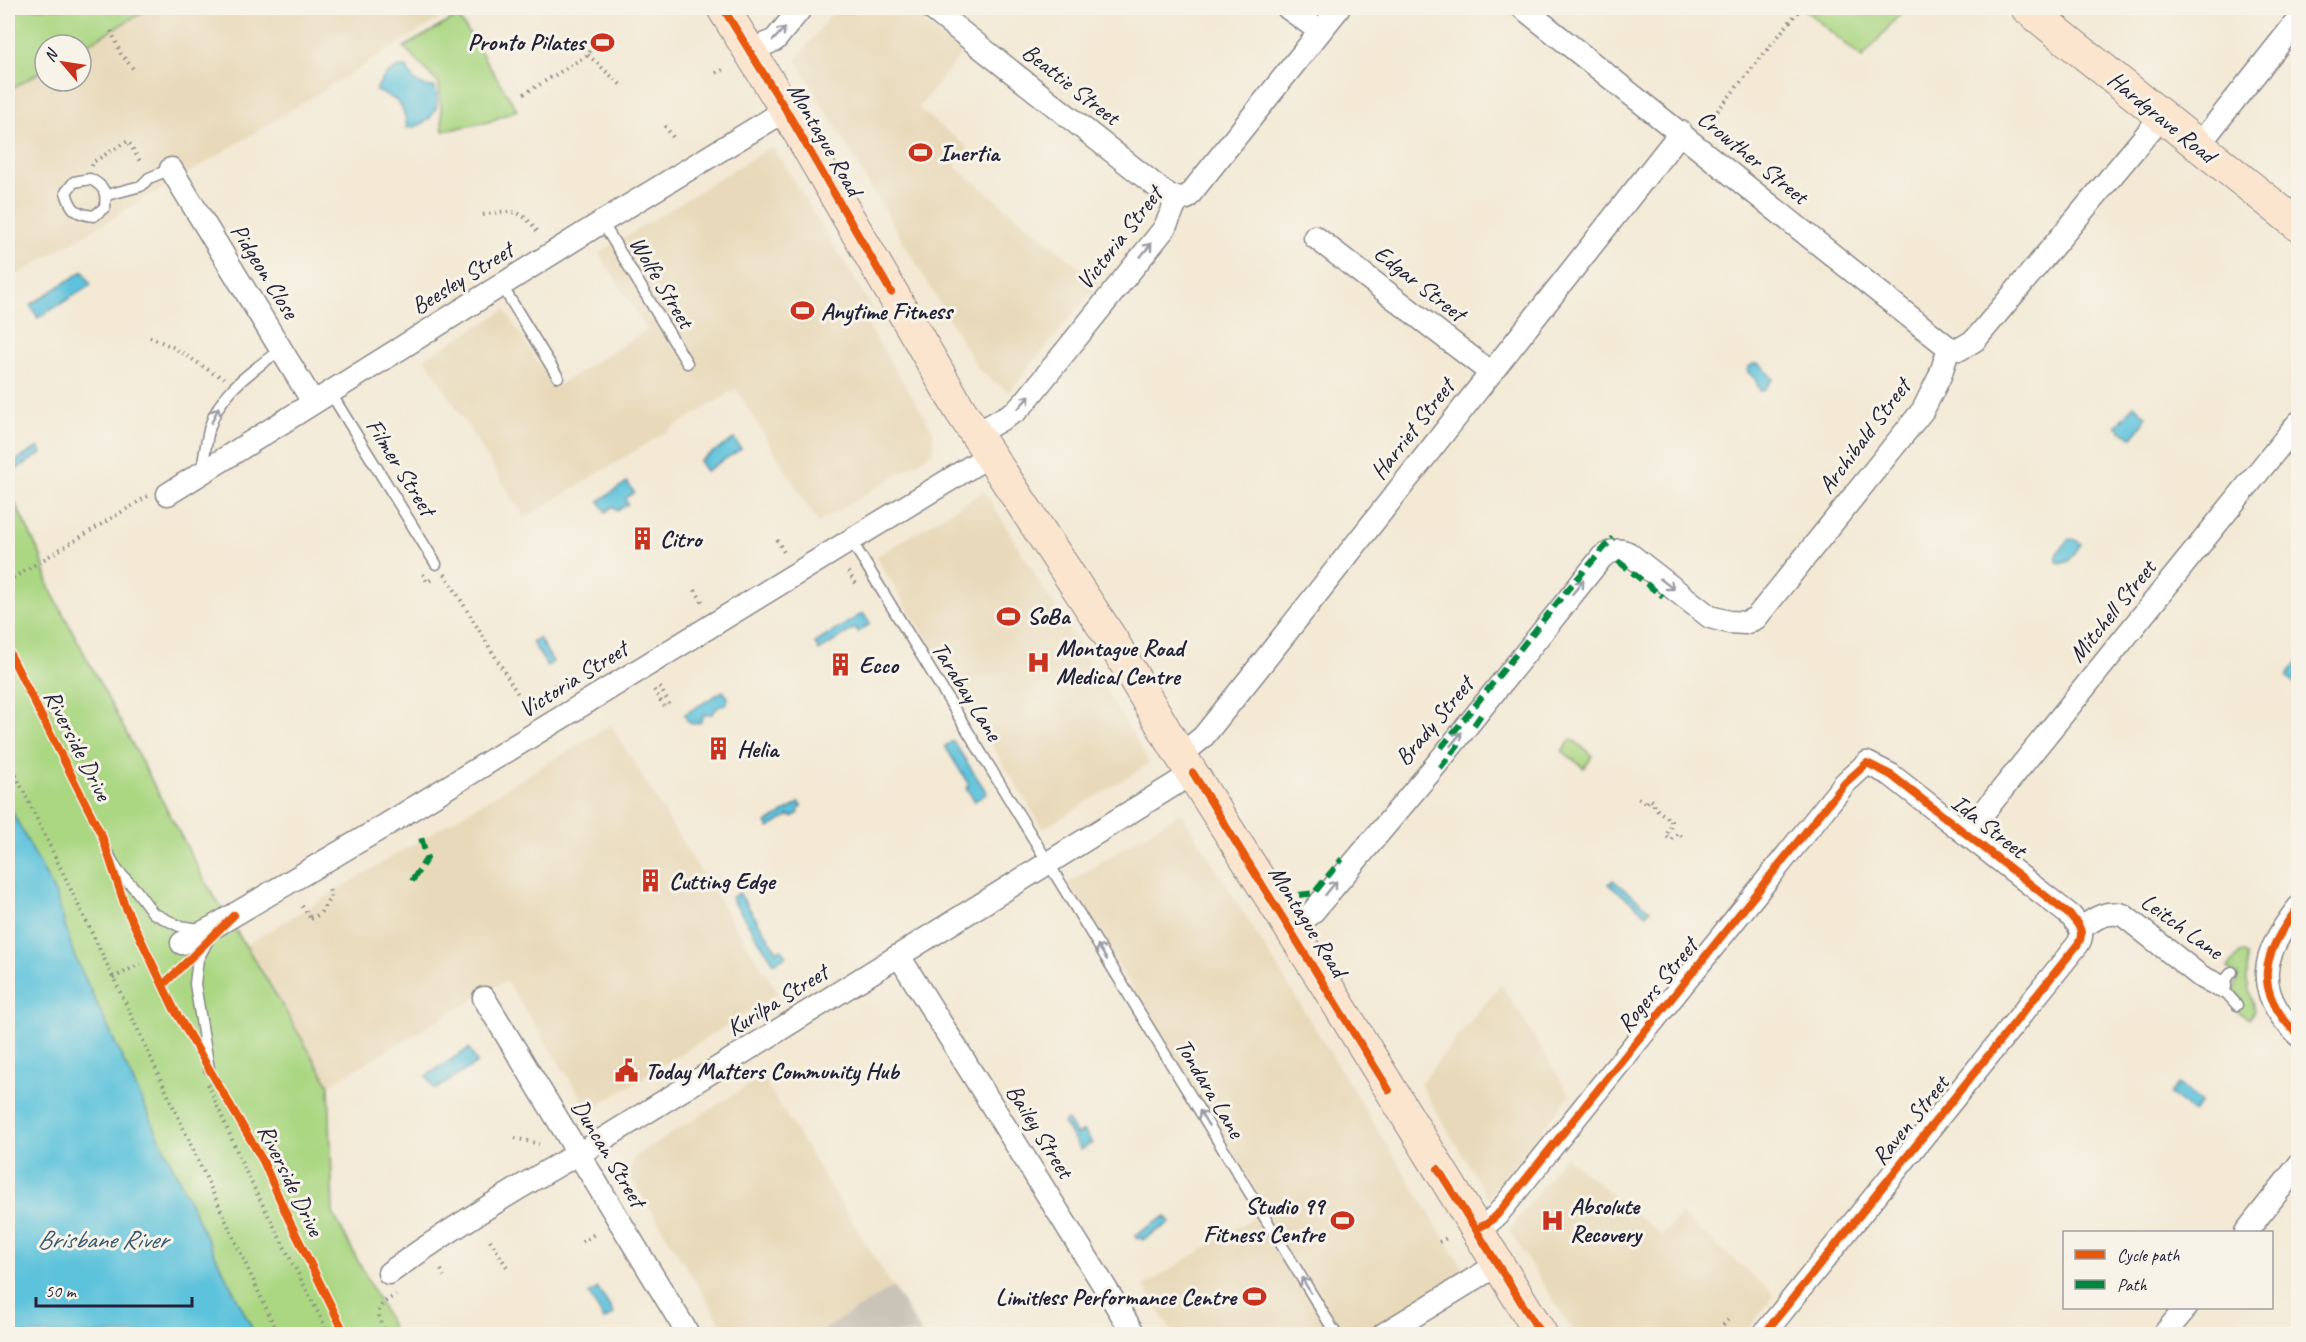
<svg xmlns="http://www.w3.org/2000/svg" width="2306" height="1342" font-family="Caveat,sans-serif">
<rect width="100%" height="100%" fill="#f7f3e8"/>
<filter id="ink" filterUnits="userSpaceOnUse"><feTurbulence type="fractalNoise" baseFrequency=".0167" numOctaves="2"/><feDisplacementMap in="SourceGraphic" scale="12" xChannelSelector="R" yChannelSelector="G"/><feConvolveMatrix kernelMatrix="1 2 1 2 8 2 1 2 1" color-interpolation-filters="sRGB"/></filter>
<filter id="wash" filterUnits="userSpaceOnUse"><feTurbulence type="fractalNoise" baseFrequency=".008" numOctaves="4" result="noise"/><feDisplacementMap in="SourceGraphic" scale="24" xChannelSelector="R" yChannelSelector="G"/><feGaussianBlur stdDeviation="1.35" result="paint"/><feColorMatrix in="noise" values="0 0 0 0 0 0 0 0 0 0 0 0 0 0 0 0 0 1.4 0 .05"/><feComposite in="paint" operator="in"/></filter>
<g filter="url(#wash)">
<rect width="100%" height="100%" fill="#f3e9d5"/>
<!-- built -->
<path fill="#e8d9ba" d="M150 8H457L207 162 8 280V91L45 69V81H81V48Z
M836 8H906L963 52 918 108 968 148 954 166 1099 283 1009 392 979 370 796 60Z
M772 146 872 307 861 314 933 431 934 447 928 456 818 523 736 389 525 518 425 358 505 310 554 388 647 330 599 253Z
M984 491 1150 763 1043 829 876 557Z
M611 725 690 855 778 993 590 1111 506 980 329 1085 246 945Z
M1181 812 1465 1271 1364 1334H1173L1144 1286 1267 1209 1068 883Z
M1501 984 1570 1095 1488 1198 1420 1084Z
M762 1077 893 1287 816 1334H728L629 1175 634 1157Z
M1565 1156 1662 1236 1680 1214 1775 1295 1744 1334H1575L1509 1230Z"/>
<!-- industrial -->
<path fill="#c9c3b8" d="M893 1287 922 1334H816L890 1289Z"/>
<!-- green -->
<path fill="#abd783" stroke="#667c5f" stroke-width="1.5" d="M8 8H150L81 48V45H45V69L8 91Z
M1806 8H1905L1862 58 1804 9Z
M458 16 517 110 488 122 443 131 439 84 404 47Z
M8 489 41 556 49 587 206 883 267 980 329 1085 333 1213 396 1334H255L204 1233 74 955 56 895 8 804Z
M1572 739 1593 756 1584 768 1562 751Z
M2243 952 2247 956V981L2254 1011 2249 1019 2235 1009 2242 1000 2234 990 2238 976 2228 968 2240 953Z"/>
<!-- water -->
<path fill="#5dc2db" stroke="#40728b" stroke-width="1.5" d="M399 67H407C412 82 419 86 435 87 443 109 429 126 407 128 404 104 399 99 376 91 381 78 387 73 399 67Z
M83 271 91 285 38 318 30 305Z
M1753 364H1760L1773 379 1764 390 1760 391 1755 379 1747 371 1749 367Z
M2134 405 2146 416 2142 426 2132 438 2116 426Z
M734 439 741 449 706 471 699 461Z
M38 447 42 453 9 474 8 466Z
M627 482 634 492 625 499 628 504 617 511 613 506 606 512 599 501Z
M2070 539 2076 540 2081 544 2069 561 2060 564 2057 562V553Z
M863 613 870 624 858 632 855 628 819 651 815 643Z
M539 638 553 662 547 666 532 642Z
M2298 661V687L2286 677Z
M723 691 728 697 727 703 718 707 712 714 704 715 701 722 692 724 687 720 685 714Z
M953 741 987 793 975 801 966 788 969 785 945 746Z
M799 803 802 807 798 810 799 813 792 817 790 815 769 828 766 823Z
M8 804 56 895 74 955 204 1233 255 1334H8Z
M1613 880 1650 910 1646 914 1609 884Z
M739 893 777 951 782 949 786 956 774 963 731 898Z
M469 1048 477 1063 435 1090 426 1076Z
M2178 1084 2201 1102 2193 1112 2170 1094Z
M1067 1120 1077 1135 1084 1131 1092 1143 1081 1150 1063 1123Z
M1166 1216 1170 1223 1142 1240 1141 1237 1137 1239 1135 1235Z
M598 1288 614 1314 604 1320 589 1294Z"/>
</g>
<g filter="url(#ink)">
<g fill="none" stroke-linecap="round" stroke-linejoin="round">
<defs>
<path id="lane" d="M90 179C104 186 107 192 105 207L94 216C76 214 71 210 66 192L74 182Z
M107 195 141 186 149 178 171 169
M602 222 687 363
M502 286 558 377
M330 392 436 564
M202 472C204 457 206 441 210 426 221 390 253 371 281 349
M851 540 1336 1334
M109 855 117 870 136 890 153 913 179 926 200 929
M2232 972 2220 986 2237 1005
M209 1069 195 984 198 959 213 931"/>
<path id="street" d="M931 8 1170 197 1187 198 1339 8
M1288 8 1320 31
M1523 8 1949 348
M749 51 775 40 801 8
M2198 146 2298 20
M171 169 313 402
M1315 237 1490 372
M976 434 1016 411 1024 403 1164 229 1178 199
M168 494 602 222 786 110
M1181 755 1203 737 1267 657 1681 132
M1967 833 2298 423
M2298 908C2261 955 2252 990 2298 1035
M1289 928 1311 914 1436 765 1602 557C1611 551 1618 548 1628 553L1710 617 1729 622 1745 623 1756 618 1923 410 1940 376 1949 348 1960 349 1975 340 2161 117
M2080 929C2094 919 2106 910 2123 915L2200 976 2220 986
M182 943 215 926 381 828 990 455
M899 956 1134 1334
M484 998 688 1334
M1476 1229 1488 1223 1497 1215 1845 783 1867 763 1891 775 2071 916C2079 925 2085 933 2078 944L1764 1334
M2246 1232 2298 1166
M389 1273C454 1226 523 1184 592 1146L1193 773
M1384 1334 1497 1265
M2164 1334 2186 1308"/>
<path id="secondary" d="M723 8 786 110 960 410 1110 637 1169 737 1327 986 1541 1334
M2027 8 2298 225"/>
</defs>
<!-- lane casing -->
<use href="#lane" stroke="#8a8688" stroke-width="13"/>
<!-- street casing -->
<use href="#street" stroke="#8a8688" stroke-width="25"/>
<!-- secondary casing -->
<use href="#secondary" stroke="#8a8688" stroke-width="34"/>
<!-- path -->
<path stroke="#8a8688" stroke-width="4" stroke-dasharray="1.5 4.5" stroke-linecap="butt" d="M111 31 121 54 135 71
M588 55 621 85
M716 73 723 70
M524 94 588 55 593 46
M1710 120 1801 8
M665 126 675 140
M92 166 93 162 128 141 141 163
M483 215C509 210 520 207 537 231
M150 337 175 348 213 373 224 378
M777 540 785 554
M8 571 12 578
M848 572 857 585
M423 574 427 582 434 578
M445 574 527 709
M8 581 148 496
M695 590 703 603
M555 683 559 689
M660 687 669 704
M654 690 664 706
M8 759 127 1006 278 1334
M1638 798 1646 804 1650 799 1654 802V807L1671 821V826L1666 836 1671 840 1678 833 1682 837
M302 906 312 920
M311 919 320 914 331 896 329 889
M113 978 140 964
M181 1022 187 1036
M208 1084 245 1170 329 1334
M515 1138 539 1144
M490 1240 507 1267
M582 1242 596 1233
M1439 1242 1449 1237
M441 1270 444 1276
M374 1334 378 1332 380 1334
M386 1334C376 1314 374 1306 396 1295
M1715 1334 1728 1320"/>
<!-- lane -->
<use href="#lane" stroke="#fff" stroke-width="10"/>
<!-- street -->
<use href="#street" stroke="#fff" stroke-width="22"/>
<!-- secondary -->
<use href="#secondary" stroke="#fbe5cf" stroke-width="32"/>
<!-- quiet -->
<path stroke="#00873e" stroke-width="6" stroke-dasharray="12 6" stroke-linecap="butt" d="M1618 561 1663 597
M1474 725 1483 712
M1441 748 1569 588 1613 538
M1440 768 1462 741
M412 881 427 858 420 834
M1299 895 1314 893 1342 859"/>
<defs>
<path id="cycleway" d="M723 8 786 110 891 292
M8 650 102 836 125 906 174 1009 263 1161 287 1216 345 1334
M1193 773 1389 1090
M2298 908C2261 955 2252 990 2298 1035
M163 985 234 915
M1438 1169 1541 1334
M1476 1229 1488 1223 1497 1215 1845 783 1867 763 1891 775 2071 916C2079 925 2085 933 2078 944L1764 1334"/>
</defs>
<!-- cycleway casing -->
<use href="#cycleway" stroke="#f7f3e8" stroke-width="11"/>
<!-- cycleway -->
<use href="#cycleway" stroke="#e8590c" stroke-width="8"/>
</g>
<!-- one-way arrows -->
<defs><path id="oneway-shaft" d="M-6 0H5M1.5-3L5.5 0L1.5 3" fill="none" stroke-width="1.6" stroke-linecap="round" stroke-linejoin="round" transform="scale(1.5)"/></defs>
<g stroke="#9c9ca7">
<use href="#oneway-shaft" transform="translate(779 34) rotate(-47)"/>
<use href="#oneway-shaft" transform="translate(1146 250) rotate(-51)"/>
<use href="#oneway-shaft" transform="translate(1024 402) rotate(-49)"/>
<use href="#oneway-shaft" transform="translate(215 415) rotate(-66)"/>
<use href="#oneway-shaft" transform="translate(1667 584) rotate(38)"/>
<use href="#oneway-shaft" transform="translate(1578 587) rotate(-51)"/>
<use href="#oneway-shaft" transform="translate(1456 739) rotate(-51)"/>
<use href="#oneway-shaft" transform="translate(1331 888) rotate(-51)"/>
<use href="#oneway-shaft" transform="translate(1102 952) rotate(-122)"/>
<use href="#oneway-shaft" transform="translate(1204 1118) rotate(-121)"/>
<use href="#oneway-shaft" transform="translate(1306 1285) rotate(-121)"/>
</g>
</g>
<!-- icons -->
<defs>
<symbol id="stadium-bare" viewBox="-9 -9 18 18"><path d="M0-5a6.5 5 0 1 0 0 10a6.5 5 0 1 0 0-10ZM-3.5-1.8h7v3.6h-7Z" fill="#c8321e" stroke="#f7f3e8" stroke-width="2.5" paint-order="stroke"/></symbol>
<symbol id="building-bare" viewBox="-9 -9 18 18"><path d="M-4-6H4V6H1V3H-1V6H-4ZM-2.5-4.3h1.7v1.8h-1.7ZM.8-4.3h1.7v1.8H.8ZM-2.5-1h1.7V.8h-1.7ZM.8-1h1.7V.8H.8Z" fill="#c8321e" stroke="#f7f3e8" stroke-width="2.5" paint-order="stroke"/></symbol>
<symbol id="hospital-bare" viewBox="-9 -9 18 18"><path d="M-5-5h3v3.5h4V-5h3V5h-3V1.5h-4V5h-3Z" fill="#c8321e" stroke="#f7f3e8" stroke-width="2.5" paint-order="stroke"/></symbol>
<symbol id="civic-bare" viewBox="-9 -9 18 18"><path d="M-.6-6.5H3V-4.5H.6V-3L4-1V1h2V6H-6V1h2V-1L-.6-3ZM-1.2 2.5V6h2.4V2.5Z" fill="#c8321e" stroke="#f7f3e8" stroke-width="2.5" paint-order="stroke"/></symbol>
</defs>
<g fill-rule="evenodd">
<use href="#stadium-bare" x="586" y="26" width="33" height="33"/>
<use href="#stadium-bare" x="904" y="136" width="33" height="33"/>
<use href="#stadium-bare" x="786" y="294" width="33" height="33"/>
<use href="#building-bare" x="626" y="522" width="33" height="33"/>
<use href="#stadium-bare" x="992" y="600" width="33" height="33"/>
<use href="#hospital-bare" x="1022" y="646" width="33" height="33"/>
<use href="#building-bare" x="824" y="648" width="33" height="33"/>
<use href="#building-bare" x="702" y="732" width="33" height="33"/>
<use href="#building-bare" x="634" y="864" width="33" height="33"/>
<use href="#civic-bare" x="610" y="1054" width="33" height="33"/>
<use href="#stadium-bare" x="1326" y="1204" width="33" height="33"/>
<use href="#hospital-bare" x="1536" y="1204" width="33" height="33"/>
<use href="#stadium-bare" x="1238" y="1280" width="33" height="33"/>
</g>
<g text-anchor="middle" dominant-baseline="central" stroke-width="6" stroke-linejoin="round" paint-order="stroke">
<!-- poi labels -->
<g font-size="24" font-weight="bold" fill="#22223b" stroke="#f7f3e8" text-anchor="start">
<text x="585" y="42" text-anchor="end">Pronto Pilates</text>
<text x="939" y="153">Inertia</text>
<text x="821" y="311">Anytime Fitness</text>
<text x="660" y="539">Citro</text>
<text x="1027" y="616">SoBa</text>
<text x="1056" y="648">Montague Road<tspan x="1056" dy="28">Medical Centre</tspan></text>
<text x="859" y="665">Ecco</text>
<text x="737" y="749">Helia</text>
<text x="669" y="881">Cutting Edge</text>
<text x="645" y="1071">Today Matters Community Hub</text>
<text x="1324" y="1206" text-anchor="end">Studio 99<tspan x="1324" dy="28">Fitness Centre</tspan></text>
<text x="1570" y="1206">Absolute<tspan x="1570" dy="28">Recovery</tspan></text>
<text x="1236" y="1297" text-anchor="end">Limitless Performance Centre</text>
</g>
<!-- street labels -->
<g font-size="24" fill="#22223b" stroke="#f7f3e8">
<text transform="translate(1071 84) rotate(38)">Beattie Street</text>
<text transform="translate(2162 117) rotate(39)">Hardgrave Road</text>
<text transform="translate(825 139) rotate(60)">Montague Road</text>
<text transform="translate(1753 157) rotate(39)">Crowther Street</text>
<text transform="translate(1119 238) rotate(-52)">Victoria Street</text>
<text transform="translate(265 271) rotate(58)">Pidgeon Close</text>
<text transform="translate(462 278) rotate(-32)">Beesley Street</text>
<text transform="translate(662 282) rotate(59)">Wolfe Street</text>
<text transform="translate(1420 283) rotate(38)">Edgar Street</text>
<text transform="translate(1412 429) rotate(-52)">Harriet Street</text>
<text transform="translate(1864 436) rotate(-53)">Archibald Street</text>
<text transform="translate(401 467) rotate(58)">Filmer Street</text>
<text transform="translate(2112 611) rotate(-51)">Mitchell Street</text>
<text transform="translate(573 679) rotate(-32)">Victoria Street</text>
<text transform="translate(967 691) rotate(58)">Tarabay Lane</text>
<text transform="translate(1434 721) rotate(-50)">Brady Street</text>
<text transform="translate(78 745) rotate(63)">Riverside Drive</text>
<text transform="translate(1989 826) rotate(38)">Ida Street</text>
<text transform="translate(1308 921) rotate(58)">Montague Road</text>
<text transform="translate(2182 926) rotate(36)">Leitch Lane</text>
<text transform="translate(1657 985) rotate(-51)">Rogers Street</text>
<text transform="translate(777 1000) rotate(-32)">Kurilpa Street</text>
<text transform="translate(1210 1088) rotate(59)">Tondara Lane</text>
<text transform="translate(1910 1120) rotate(-51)">Raven Street</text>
<text transform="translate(1040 1131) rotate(58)">Bailey Street</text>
<text transform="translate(609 1153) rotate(59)">Duncan Street</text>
<text transform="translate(291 1180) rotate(64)">Riverside Drive</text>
</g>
<!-- water labels -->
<g font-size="26" font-style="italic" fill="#375a73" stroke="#f7f3e8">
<text x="102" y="1239">Brisbane River</text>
</g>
</g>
<!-- margin -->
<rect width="2306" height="1342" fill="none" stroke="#f7f3e8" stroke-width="30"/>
<!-- legend -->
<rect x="2063" y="1231" width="210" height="78" fill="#f7f3e8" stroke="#a29fa3" stroke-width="1.5"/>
<rect x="2075" y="1250" width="30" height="9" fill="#e8590c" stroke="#a29fa3" stroke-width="1.5"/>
<text x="2117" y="1261" font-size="18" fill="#22223b">Cycle path</text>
<rect x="2075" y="1280" width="30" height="9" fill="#00873e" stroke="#a29fa3" stroke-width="1.5"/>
<text x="2117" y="1291" font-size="18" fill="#22223b">Path</text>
<!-- north arrow -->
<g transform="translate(63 63) rotate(299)"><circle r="28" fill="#f7f3e8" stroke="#a29fa3" stroke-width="1.5"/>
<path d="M0-4.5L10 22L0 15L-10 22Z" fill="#c8321e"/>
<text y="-9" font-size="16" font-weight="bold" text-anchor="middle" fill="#22223b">N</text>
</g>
<!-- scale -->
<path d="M36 1297v9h156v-9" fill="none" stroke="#22223b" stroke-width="3"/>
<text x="45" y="1297" font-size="18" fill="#22223b" stroke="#f7f3e8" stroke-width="4.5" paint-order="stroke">50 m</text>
</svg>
